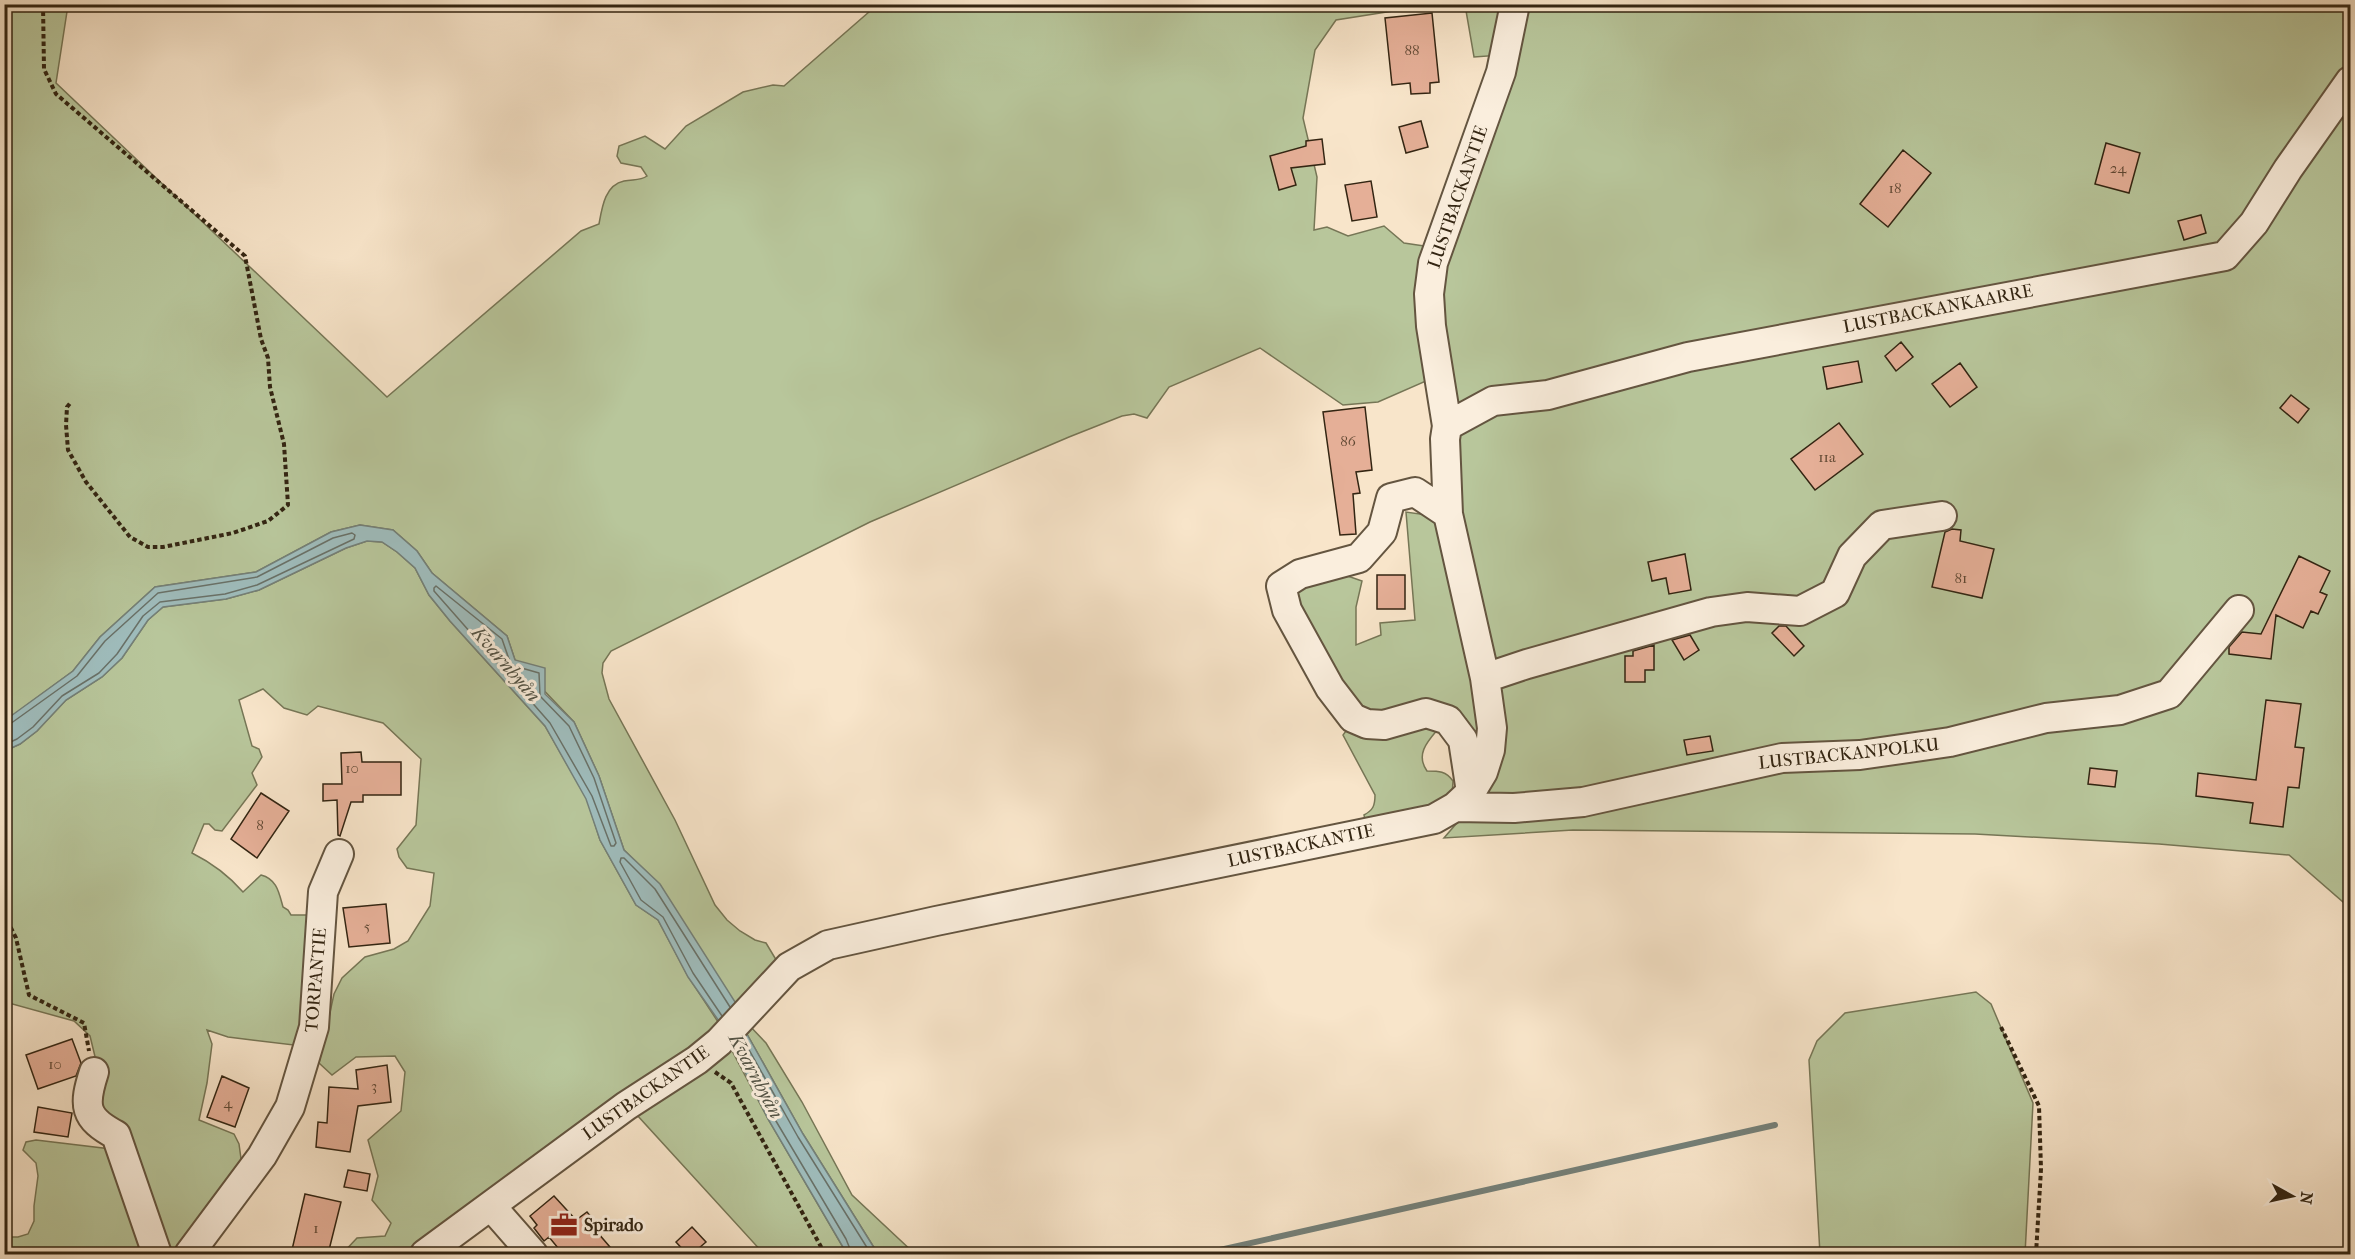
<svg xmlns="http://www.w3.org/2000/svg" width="2355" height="1259" font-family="'IM FELL French Canon',serif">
<rect width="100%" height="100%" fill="#f8e5ca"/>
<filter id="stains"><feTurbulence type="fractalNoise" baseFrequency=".00333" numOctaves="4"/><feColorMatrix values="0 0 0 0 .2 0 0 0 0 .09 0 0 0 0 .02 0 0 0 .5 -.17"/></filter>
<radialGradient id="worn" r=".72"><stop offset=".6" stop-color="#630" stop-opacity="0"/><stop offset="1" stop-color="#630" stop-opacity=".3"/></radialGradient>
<!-- green -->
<path fill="#b8c69b" stroke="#767656" stroke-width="1.5" d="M5 5H68L56 83 387 397 581 231 599 224C602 207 605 185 624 181 633 179 640 181 647 176L641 167 621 163 617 156 619 146 645 136 665 149 686 126 743 92 773 85 784 86 877 5H1431L1336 20 1315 50 1303 118 1317 177 1314 230 1327 227 1348 236 1384 226 1404 243 1451 250 1515 54 1474 57 1465 5H2350V908L2289 855 2159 844 1975 834 1573 830 1444 838 1480 796 1466 719 1448 709 1374 718 1356 713 1289 587 1342 574 1362 581 1356 607V645L1381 635 1380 623 1415 620 1406 512 1463 520 1444 373 1378 402 1343 405 1260 348 1169 387 1147 418 1134 414 1122 416 1069 437 870 522 611 651 603 663 602 673 609 699 675 820 715 905 727 920 740 931 755 940 766 943 781 968 739 1013 660 885 624 850 599 776 574 722 515 660 507 636 432 573 417 551 393 530 360 525 331 532 256 572 155 587 100 637 73 671 5 721Z
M367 541 382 542 397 552 415 568 429 595 450 621 545 726 587 799 600 840 636 905 658 920 688 976 722 1028 434 1234 401 1254H342L357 1238 385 1236 391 1223 372 1200 378 1176 368 1140 401 1111 405 1072 395 1056 356 1057 332 1075 319 1063 334 994 342 978 365 957 394 949 408 941 430 906 434 873 407 868 399 857 397 849 416 825 421 759 383 723 318 706 307 715 284 708 263 689 239 700 252 746 259 749 262 757 252 773 257 785 222 831 215 830 209 824H204L192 853C212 863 229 876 243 892L261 875C277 879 279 893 283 907L288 910 291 915H316L302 1046 228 1037 207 1030 212 1044 207 1083 199 1120 234 1134 239 1144 242 1166 178 1254H164L99 1111V1073L90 1036 74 1021 5 1002 4 751 20 744 37 731 66 700 102 677 122 658 148 620 163 607 226 599 259 590 346 548Z
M1351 724 1439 728C1428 741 1415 754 1427 771 1439 771 1446 771 1453 781L1452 796 1440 806 1365 820 1364 815C1373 810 1375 806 1375 795L1343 735Z
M1976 992 1991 1004 2033 1103 2025 1254H1820L1809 1060 1817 1041 1845 1013Z
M747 1023 766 1043 802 1102 852 1195 915 1254H878L803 1134 743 1027Z
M729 1045 768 1119 847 1254H764L637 1115Z
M36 1140 111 1149 149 1254H5V1237H18L28 1234 34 1221V1206L38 1176 36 1163 23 1150 26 1142Z"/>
<!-- water -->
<path fill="#9fbdbd" stroke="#748079" stroke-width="1.5" d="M360 525 393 530 417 551 432 573 507 636 515 660 545 668V694L574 722 599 776 624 850 660 884 737 1005 743 1027 803 1134 878 1254H847L768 1119 721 1024 688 977 658 920 636 905 600 840 586 799 545 726 450 621 429 595 415 568 397 552 382 542 367 541 346 548 259 590 226 599 163 607 148 620 122 658 102 677 66 700 37 731 20 744 5 751 4 721 73 671 100 637 155 587 256 572 331 532Z"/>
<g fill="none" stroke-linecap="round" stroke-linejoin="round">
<!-- shore -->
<path stroke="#697168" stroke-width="1.5" d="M436 586 502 639 511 665 539 673 540 696 569 726 594 778 616 843 614 846H611L592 796 550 723 434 591V588Z
M4 725 10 724 77 676 105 641 158 593 257 577 333 538 352 533 355 535 354 539 257 585 225 594 160 602 143 616 117 654 99 673 62 696 33 727 17 739 4 745
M722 1016 693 973 663 917 641 900 620 862 621 858H624L655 889 730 1007
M743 1039 798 1137 871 1254
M737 1046 773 1116 846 1239 852 1254"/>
<!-- stream -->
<path stroke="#748079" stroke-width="6" d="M1202 1254 1775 1125"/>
</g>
<!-- building -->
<path fill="#e5af97" stroke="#332512" stroke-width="1.5" d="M1432 13 1439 82 1430 83V93L1411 94 1410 83 1392 85 1385 18Z
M1421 121 1428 147 1406 153 1399 127Z
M1322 139 1325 164 1291 168 1296 185 1279 190 1270 156 1306 146V141Z
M2106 143 2140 153 2129 193 2095 184Z
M1903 150 1931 173 1888 227 1860 204Z
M1371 181 1377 217 1352 221 1345 185Z
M2201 215 2206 233 2184 240 2178 221Z
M1901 342 1913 357 1896 371 1885 356Z
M1858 361 1862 382 1827 389 1823 367Z
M1960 363 1977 387 1950 407 1932 384Z
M2291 395 2309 409 2298 423 2280 408Z
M1365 407 1372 470 1356 472 1360 493 1353 494 1356 534 1340 535 1323 412Z
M1839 423 1863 454 1815 490 1791 459Z
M1952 529 1961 530 1960 541 1994 549 1982 598 1932 587 1945 532Z
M1685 554 1691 590 1669 594 1666 578 1652 581 1648 562Z
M2299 556 2330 571 2320 592 2327 595 2318 614 2311 611 2303 628 2276 615 2271 659 2229 654V647L2242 632 2261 634Z
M1377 575H1405V609H1377Z
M1779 626H1786L1804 646 1794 656 1772 633Z
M1690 635 1699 650 1684 660 1672 640Z
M1654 645V670H1645V682H1625V656H1633V651Z
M2266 700 2301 704 2295 747 2304 748 2299 788 2288 787 2283 827 2250 823 2253 803 2196 796 2198 773 2256 780Z
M1710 736 1713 751 1687 755 1684 740Z
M361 752 362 762H401V795H363V802H351L340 836 338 835 337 800 323 801V784H342L341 753Z
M2090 768 2117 771 2115 787 2088 784Z
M261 793 289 811 257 858 231 839Z
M386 904 390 943 349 947 343 908Z
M72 1039 81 1063 76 1076 38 1089 26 1055Z
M387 1065 391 1102 358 1106 350 1152 316 1147 318 1122 327 1123 329 1087 358 1089 356 1070Z
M222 1076 249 1088 235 1127 207 1117Z
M38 1107 72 1113 68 1137 34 1132Z
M348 1170 370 1174 367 1191 344 1187Z
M305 1194 341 1202 328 1254H291Z
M554 1196 576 1220 587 1212 602 1230 598 1233 616 1254H563L549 1237 544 1241 534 1228 537 1225 530 1216Z
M692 1227 706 1242 692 1254H687L676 1242Z"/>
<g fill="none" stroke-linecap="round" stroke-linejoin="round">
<defs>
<path id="minor" d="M1447 426 1493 401 1548 395 1688 357 2225 256 2254 223 2288 169 2350 81
M1448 514 1415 492 1391 498 1382 532 1359 558 1300 574 1281 586 1287 610 1330 688 1353 718 1367 724 1384 725 1426 713 1448 720 1463 740 1471 792
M1485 678 1527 664 1711 612 1747 607 1800 611 1835 593 1852 556 1882 525 1942 516
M1455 807 1514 808 1583 802 1782 758 1860 755 1950 742 2046 718 2120 710 2169 694 2239 610
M94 1072C83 1106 84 1118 116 1135L157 1254
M491 1206 533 1254
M189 1254 262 1156 290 1107 314 1027 323 892 339 854
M425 1254 626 1106 697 1060 719 1042 789 967 828 945 936 921 1434 819 1455 807 1471 792 1483 772 1490 750 1492 728 1485 678 1448 514 1445 439 1447 426 1431 326 1429 294 1433 263 1501 72 1515 4"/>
</defs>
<!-- minor casing -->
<use href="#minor" stroke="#645540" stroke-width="32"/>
<!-- path -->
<path stroke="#332512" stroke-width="4" stroke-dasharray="4.5 3" stroke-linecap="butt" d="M43 4 44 69 56 94 245 256 261 339 268 358 270 387 284 444 288 505 268 521 233 533 163 547H148L130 537 86 482 68 450 66 425 67 407 71 402
M4 914 16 938 29 995 84 1023 89 1051
M2001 1027 2039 1106 2041 1169 2036 1254
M715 1072 731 1083 825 1254"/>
<!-- minor -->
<use href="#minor" stroke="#faeedd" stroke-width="28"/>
</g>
<!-- icons -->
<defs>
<symbol id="office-bare" viewBox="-9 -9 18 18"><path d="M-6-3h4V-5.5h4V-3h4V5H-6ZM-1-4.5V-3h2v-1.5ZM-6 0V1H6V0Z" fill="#8f2418" stroke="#faeedd" stroke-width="2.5" paint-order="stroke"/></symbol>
</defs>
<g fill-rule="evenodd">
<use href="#office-bare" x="545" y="1206" width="38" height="38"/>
</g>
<g text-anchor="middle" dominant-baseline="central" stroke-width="6" stroke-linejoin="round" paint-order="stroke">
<!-- number labels -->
<g font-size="15" fill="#604833">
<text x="1412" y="50">88</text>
<text x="2118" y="168">24</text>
<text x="1895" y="188">18</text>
<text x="1348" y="441">86</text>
<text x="1827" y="457">11a</text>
<text x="1961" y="578">81</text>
<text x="352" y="768">10</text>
<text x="260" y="825">8</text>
<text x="367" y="926">5</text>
<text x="55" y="1064">10</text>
<text x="374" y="1086">3</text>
<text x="228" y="1103">4</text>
<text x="316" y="1228">1</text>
</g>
<!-- street labels -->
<g font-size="18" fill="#332512" stroke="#faeedd">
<text transform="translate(1458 197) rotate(-71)">LUSTBACKANTIE</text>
<text transform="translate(1938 309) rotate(-11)">LUSTBACKANKAARRE</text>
<text transform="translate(1849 754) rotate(-6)">LUSTBACKANPOLKU</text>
<text transform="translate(1301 846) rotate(-12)">LUSTBACKANTIE</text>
<text transform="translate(316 980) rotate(-85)">TORPANTIE</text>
<text transform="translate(646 1093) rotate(-35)">LUSTBACKANTIE</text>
</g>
<!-- poi labels -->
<g font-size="18" font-weight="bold" fill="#332512" stroke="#faeedd" text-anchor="start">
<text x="584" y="1225">Spirado</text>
</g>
<!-- water labels -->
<g font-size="20" font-style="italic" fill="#535345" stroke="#faeedd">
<text transform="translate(506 664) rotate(49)">Kvarnbyån</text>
<text transform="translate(756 1076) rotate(62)">Kvarnbyån</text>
</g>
</g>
<!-- margin -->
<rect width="2355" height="1259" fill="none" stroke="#f8e5ca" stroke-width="24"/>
<rect x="6" y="6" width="2343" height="1247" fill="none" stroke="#332512" stroke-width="3"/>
<rect x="12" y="12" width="2331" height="1235" fill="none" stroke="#332512" stroke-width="1.5"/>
<!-- north arrow -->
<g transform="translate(2292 1196) rotate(98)" stroke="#faeedd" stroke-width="4.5" paint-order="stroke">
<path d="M0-4.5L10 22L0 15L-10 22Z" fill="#332512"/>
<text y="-9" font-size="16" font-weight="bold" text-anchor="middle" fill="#332512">N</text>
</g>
<rect width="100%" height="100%" filter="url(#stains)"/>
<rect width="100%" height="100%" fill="url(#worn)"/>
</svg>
